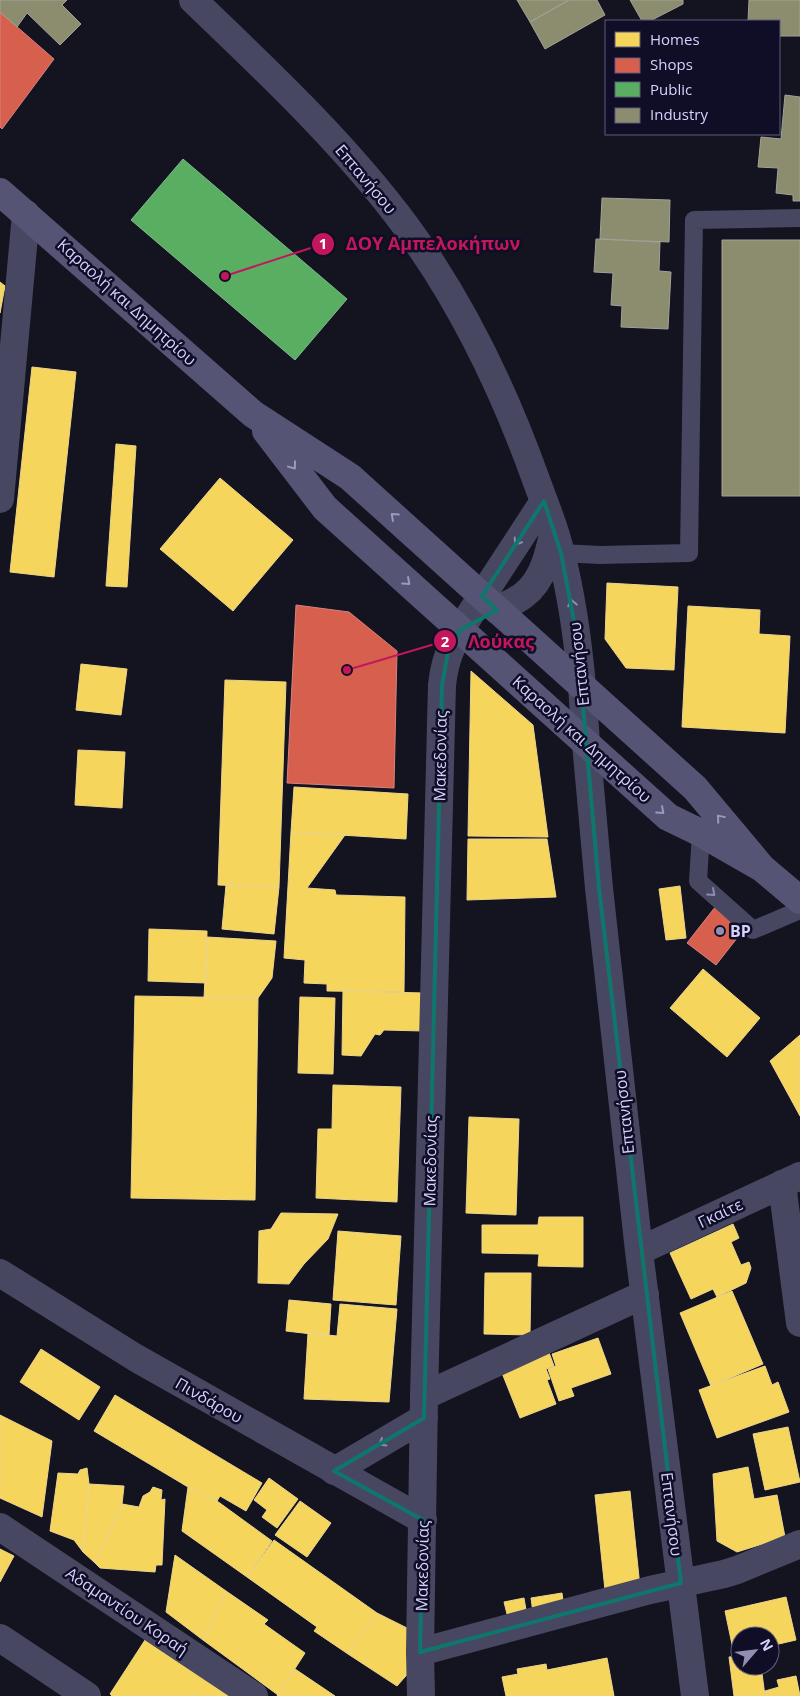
<svg xmlns="http://www.w3.org/2000/svg" width="800" height="1696" font-family="'Open Sans',sans-serif">
<rect width="100%" height="100%" fill="#141320"/>
<!-- homes -->
<path fill="#f6d55c" stroke="#ecd48d" d="M0 282 5 286 0 313Z
M32 367 76 372 54 577 10 572Z
M116 444 136 446 127 587 106 586Z
M220 478 293 540 233 611 160 549Z
M607 583 678 587 674 670 626 668 605 639Z
M688 606 760 610 759 634 790 636 785 733 682 727Z
M81 664 127 669 121 715 76 710Z
M471 671 533 725 548 837 468 836Z
M225 680 286 682 279 887 218 885Z
M78 750 125 752 122 808 75 805Z
M294 787 408 794 406 839 291 832Z
M291 832 345 835 307 888 335 890 336 895 405 897 404 992 327 991V984L304 983 305 960 284 958Z
M468 839H547L556 897 467 900Z
M226 885 279 887 274 934 222 929Z
M680 886 686 938 666 940 659 889Z
M149 929 207 931 206 983 148 981Z
M207 937 276 941 272 978 258 998H204Z
M703 969 760 1018 727 1057 670 1008Z
M343 991 424 993 423 1031 384 1030 380 1035 375 1034 361 1056 342 1055Z
M135 996 258 998 255 1200 131 1198Z
M300 997 335 998 333 1074 298 1073Z
M800 1035V1116L770 1061Z
M333 1085 401 1087 397 1202 316 1198 318 1129H332Z
M469 1117 519 1119 516 1215 466 1213Z
M281 1213 338 1214 328 1239 304 1264 289 1284 258 1283 259 1231 271 1229Z
M539 1217H583V1267L538 1266 539 1254 482 1253V1225H538Z
M733 1224 739 1238 731 1242 741 1265 749 1262 751 1268 746 1283 717 1297 713 1289 691 1299 670 1253Z
M338 1231 401 1236 396 1305 333 1300Z
M485 1273H531L530 1335 484 1334Z
M732 1291 763 1364 711 1386 680 1313Z
M289 1300 331 1304 329 1336 286 1331Z
M340 1304 397 1309 389 1402 304 1399 308 1333 337 1336Z
M598 1338 611 1374 571 1388 574 1396 559 1401 548 1369 556 1366 552 1354Z
M41 1349 100 1387 79 1420 20 1382Z
M548 1350 554 1366 546 1369 550 1379 547 1380 556 1404 520 1418 500 1368Z
M765 1366 772 1385 778 1382 789 1412 717 1438 699 1390Z
M115 1395 262 1483 246 1511 220 1496 217 1501 188 1487 94 1431Z
M0 1415 52 1441 42 1517 0 1498Z
M788 1427 800 1482 765 1490 753 1434Z
M748 1467 754 1499 777 1495 785 1537 737 1552 717 1541 713 1474Z
M87 1468 89 1484 83 1552 74 1540 50 1531 58 1473 78 1474 80 1470Z
M269 1478 298 1499 277 1528 262 1517 267 1510 254 1500Z
M89 1484 124 1486 122 1504 95 1563 83 1552Z
M153 1487 162 1490 161 1500 165 1499 162 1565H156L155 1572 100 1568 95 1563 122 1504 139 1507 143 1496 150 1492Z
M188 1487 217 1501 272 1541 247 1577 182 1531Z
M630 1491 640 1587 605 1590 595 1495Z
M300 1501 331 1523 307 1557 275 1535Z
M274 1540 377 1613 348 1654 314 1631 317 1627 247 1577Z
M0 1549 14 1556 0 1582Z
M175 1555 226 1591 203 1640 166 1612Z
M226 1591 268 1620 264 1624 305 1653 278 1695 203 1640Z
M562 1593 564 1608 533 1613 531 1598Z
M786 1597 796 1640 770 1646V1636H740V1653L734 1654 725 1611Z
M524 1598 526 1610 507 1614 504 1602Z
M377 1613 409 1629 412 1669 397 1686 348 1654Z
M145 1640 235 1696H112L110 1694Z
M740 1656V1666H761L765 1696H734L729 1657Z
M607 1658 614 1696H506L502 1677 518 1674 517 1669 546 1664 547 1670Z
M295 1669 335 1696H277Z
M796 1676 800 1696H765V1691L779 1687 777 1680Z"/>
<!-- shops -->
<path fill="#d6604d" stroke="#d68282" d="M0 12 54 59 2 129 0 127Z
M296 605 349 612 397 651 394 788 287 783Z
M723 897 752 919 716 965 687 943Z"/>
<!-- public -->
<path fill="#5aae61" stroke="#7fb990" d="M183 159 347 299 295 360 131 220Z"/>
<!-- industry -->
<path fill="#8c8c6e" stroke="#a2a19a" d="M0 0H67L62 5 81 24 60 45 27 13 17 27 0 12Z
M517 0H569L530 22Z
M569 0H597L605 15 545 49 530 22Z
M630 0H683V4L650 21H642Z
M749 0H800V36H779V21H748Z
M785 95 800 97V201H793V195L776 193 778 168 758 167 761 137 781 139Z
M602 198 670 200 669 242 600 239Z
M596 239 660 242 659 271 671 272 668 329 621 327 622 306 611 305 613 273 594 272Z
M722 240H800V496H722Z"/>
<g fill="none" stroke-linecap="round" stroke-linejoin="round">
<!-- service -->
<path stroke="#474761" stroke-width="18" d="M561 553 600 555 689 553 694 220 800 218
M701 833 698 881 753 930 800 910"/>
<!-- minor -->
<path stroke="#474761" stroke-width="28" d="M193 0C267 71 343 142 405 225 461 301 503 388 535 477 544 502 555 527 561 554 572 597 578 641 582 686
M0 499 26 214
M482 596 544 501
M497 610C506 605 517 601 525 594 544 579 549 552 554 530
M586 743 599 888 639 1251 695 1696
M782 1184 800 1323
M639 1251 800 1176
M0 1273 136 1358 423 1520
M424 1396 645 1294
M0 1527 254 1696
M0 1638 87 1696
M420 1652 650 1590 724 1574 737 1570 800 1544"/>
<!-- tertiary -->
<path stroke="#474761" stroke-width="28" d="M582 686 586 743
M334 1471 424 1418
M421 1696 420 1652 424 1396 442 685C446 646 462 628 482 596"/>
<!-- secondary -->
<path stroke="#555474" stroke-width="28" d="M0 192 253 414 350 477 695 788 762 868
M266 431 325 508 668 817 701 833 762 868 800 900"/>
</g>
<!-- one-way arrows -->
<defs><path id="oneway-chevron" d="M-2-3.5L2.5 0L-2 3.5" fill="none" stroke-width="1.6" stroke-linecap="round" stroke-linejoin="round" transform="scale(1.25)"/></defs>
<g stroke="#9b99c0">
<use href="#oneway-chevron" transform="translate(293 466) rotate(53)"/>
<use href="#oneway-chevron" transform="translate(394 516) rotate(-138)"/>
<use href="#oneway-chevron" transform="translate(407 582) rotate(42)"/>
<use href="#oneway-chevron" transform="translate(661 811) rotate(42)"/>
<use href="#oneway-chevron" transform="translate(720 818) rotate(-130)"/>
</g>
<g stroke="#8e8cb0">
<use href="#oneway-chevron" transform="translate(517 542) rotate(123)"/>
<use href="#oneway-chevron" transform="translate(572 603) rotate(-101)"/>
<use href="#oneway-chevron" transform="translate(712 893) rotate(42)"/>
<use href="#oneway-chevron" transform="translate(382 1443) rotate(150)"/>
</g>
<!-- marked area -->
<path fill="none" stroke="#0f766e" stroke-width="4" stroke-linejoin="round" d="M544 501 561 553 577 637 599 888 681 1583 420 1652 423 1520 334 1471 424 1418 442 685 448 652 460 630 497 610 482 596Z"/>
<!-- markers -->
<circle fill="#918fb1" stroke="#100d26" stroke-width="2" cx="720" cy="931" r="5"/>
<g text-anchor="middle" dominant-baseline="central" stroke-width="5" stroke-linejoin="round" paint-order="stroke">
<!-- street labels -->
<g font-size="16" fill="#d5d2ff" stroke="#100d26">
<text transform="translate(366 179) rotate(50)">Επτανήσου</text>
<text transform="translate(127 302) rotate(42)">Καραολή και Δημητρίου</text>
<text transform="translate(579 664) rotate(-96)">Επτανήσου</text>
<text transform="translate(582 739) rotate(42)">Καραολή και Δημητρίου</text>
<text transform="translate(440 756) rotate(-89)">Μακεδονίας</text>
<text transform="translate(624 1112) rotate(-96)">Επτανήσου</text>
<text transform="translate(430 1161) rotate(-89)">Μακεδονίας</text>
<text transform="translate(720 1213) rotate(-25)">Γκαίτε</text>
<text transform="translate(209 1400) rotate(30)">Πινδάρου</text>
<text transform="translate(672 1514) rotate(83)">Επτανήσου</text>
<text transform="translate(422 1566) rotate(-89)">Μακεδονίας</text>
<text transform="translate(127 1611) rotate(34)">Αδαμαντίου Κοραή</text>
</g>
<!-- poi labels -->
<g font-size="16" font-weight="bold" fill="#d5d2ff" stroke="#100d26" text-anchor="start">
<text x="730" y="931">BP</text>
</g>
</g>
<!-- callouts -->
<path fill="none" stroke="#c2185b" stroke-width="2" d="M225 276L323 244M347 670L445 641"/>
<g fill="#c2185b" stroke="#100d26" stroke-width="2">
<circle cx="225" cy="276" r="5"/>
<circle cx="347" cy="670" r="5"/>
<circle cx="323" cy="244" r="12"/>
<circle cx="445" cy="641" r="12"/>
</g>
<g font-size="15" text-anchor="middle" font-weight="bold" fill="#fff">
<text x="323" y="249">1</text>
<text x="445" y="647">2</text>
</g>
<g font-size="18" text-anchor="middle" font-weight="bold" fill="#c2185b" stroke="#100d26" stroke-width="5" stroke-linejoin="round" paint-order="stroke">
<text x="433" y="250">ΔΟΥ Αμπελοκήπων</text>
<text x="501" y="648">Λούκας</text>
</g>
<!-- legend -->
<rect x="605" y="20" width="175" height="115" fill="#100d26" stroke="#5f5c7d"/>
<rect x="615" y="32" width="25" height="15" fill="#f6d55c" stroke="#5f5c7d"/>
<text x="650" y="45" font-size="15" fill="#d5d2ff">Homes</text>
<rect x="615" y="58" width="25" height="15" fill="#d6604d" stroke="#5f5c7d"/>
<text x="650" y="70" font-size="15" fill="#d5d2ff">Shops</text>
<rect x="615" y="82" width="25" height="15" fill="#5aae61" stroke="#5f5c7d"/>
<text x="650" y="95" font-size="15" fill="#d5d2ff">Public</text>
<rect x="615" y="108" width="25" height="15" fill="#8c8c6e" stroke="#5f5c7d"/>
<text x="650" y="120" font-size="15" fill="#d5d2ff">Industry</text>
<!-- north arrow -->
<g transform="translate(755 1651) rotate(62)"><circle r="24" fill="#100d26" stroke="#5f5c7d"/>
<path d="M0-4L9 19L0 12L-9 19Z" fill="#918fb1"/>
<text y="-8" font-size="14" font-weight="bold" text-anchor="middle" fill="#d5d2ff">N</text>
</g>
</svg>
